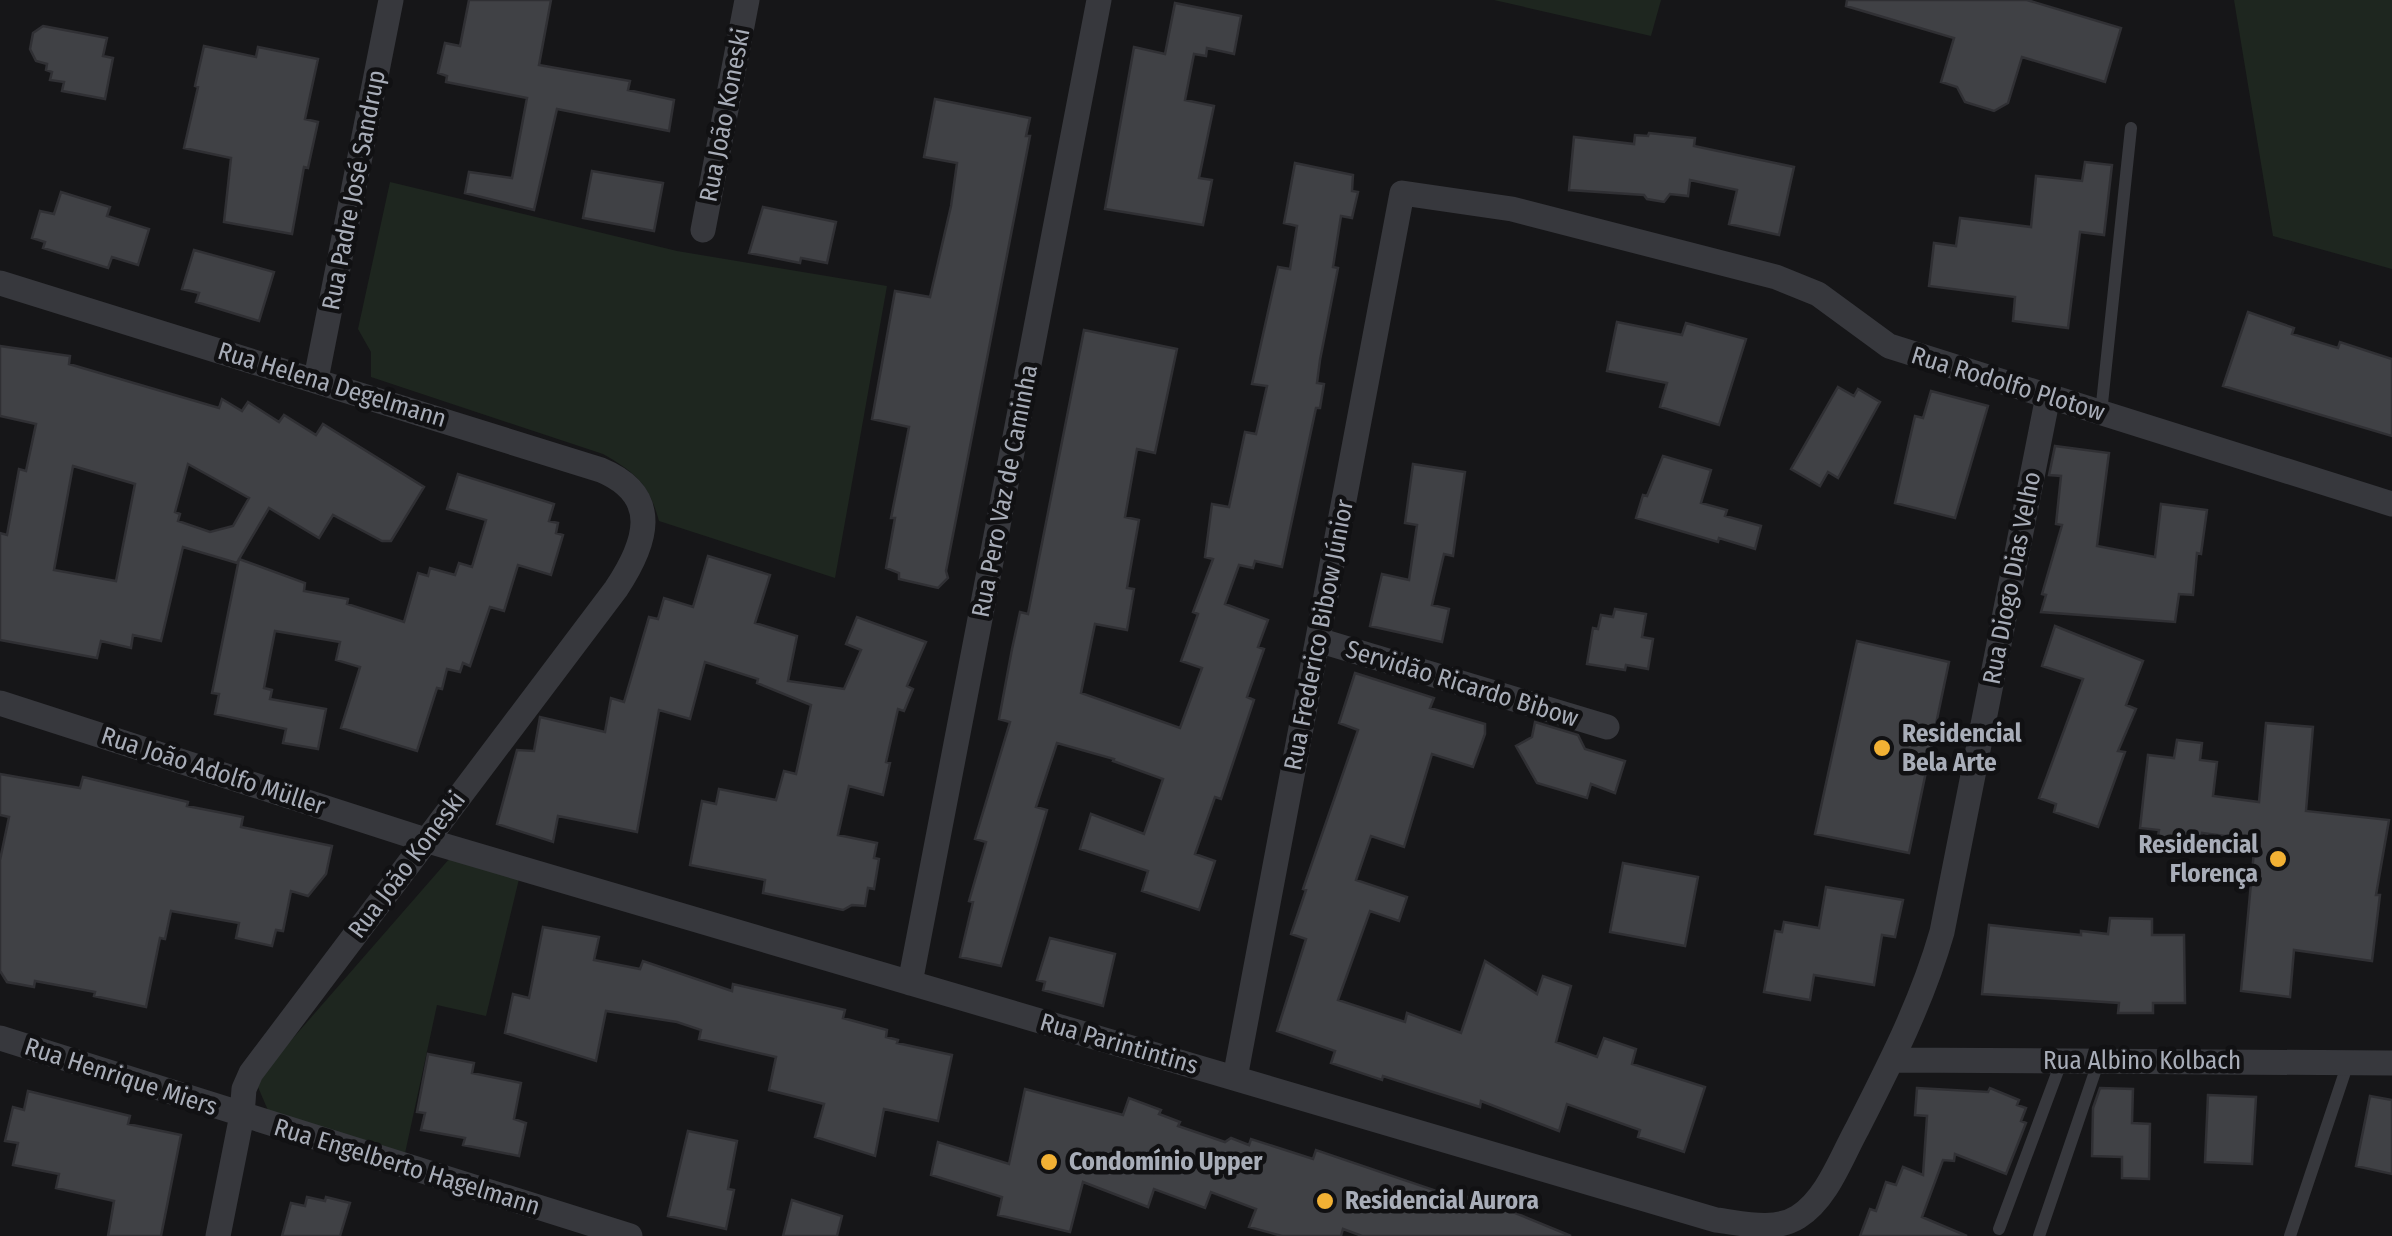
<svg xmlns="http://www.w3.org/2000/svg" width="2392" height="1236" font-family="'Fira Sans Condensed',sans-serif">
<rect width="100%" height="100%" fill="#161618"/>
<!-- green -->
<path fill="#1e261f" d="M1494 0H1661L1651 36Z
M2234 0H2392V269L2273 236Z
M390 182 677 251 887 286 835 578 659 521C649 484 636 473 603 454L371 377V352L358 329Z
M450 858 519 879 486 1016 437 1005 404 1158 270 1115 258 1087 267 1068Z"/>
<!-- building -->
<path fill="#404145" stroke="#303034" stroke-width="2.5" fill-rule="evenodd" d="M469 0H551L539 65 630 81 628 90 674 100 669 131 557 109 534 210 465 193 469 172 512 178 527 98 446 82 447 76 438 73 445 43 460 46Z
M1847 0H2027L2121 28 2105 82 2022 57 2008 103 1994 111 1965 102 1957 87 1941 82 1954 38 1846 6Z
M1175 3 1241 16 1234 54 1207 48 1206 56 1194 54 1185 100 1214 106 1199 178 1212 180 1203 225 1105 209 1134 47 1165 54Z
M43 26 107 38 103 56 113 58 105 99 62 91 64 82 50 80 52 72 46 70 47 64 36 61 30 49 33 33Z
M204 46 256 57 258 47 318 59 305 119 318 122 308 168 304 167 292 234 224 222 231 158 184 148 198 87 195 86Z
M935 99 1030 118 1026 136H1030L946 571 948 578 938 588 899 579V573L886 568 895 518H891L909 427 872 419 895 291 930 297 951 206 957 163 924 157Z
M1649 133 1695 138 1694 146 1794 167 1779 235 1729 224 1737 190 1690 180 1688 196 1670 194 1664 202 1647 199 1644 195 1569 190 1574 137 1634 144 1635 135 1648 136Z
M2085 162 2112 165 2104 235 2080 232 2068 328 2013 321 2015 297 1929 286 1934 243 1956 246 1960 218 2031 227 2036 176 2082 181Z
M1295 163 1353 175 1352 191 1358 192 1352 218 1341 216 1333 267 1338 268 1320 360 1317 383 1324 384 1320 408H1316L1282 567 1255 561 1253 568 1239 565 1225 604 1268 620 1258 647 1264 649 1247 697 1254 700 1221 799 1215 797 1195 854 1215 861 1199 910 1142 891 1148 871 1080 849 1091 814 1144 834 1163 779 1113 761 1114 759 1057 743 1036 807 1047 810 1001 966 960 957 973 902 969 901 986 842 975 839 1010 722 999 719 1012 649 1020 612 1028 614 1084 330 1177 349 1155 453 1137 449 1125 517 1139 520 1127 588 1134 589 1127 630 1095 624 1081 693 1180 728 1202 668 1181 661 1198 614 1193 612 1213 559 1205 557 1212 504 1229 507 1245 432 1256 434 1267 386 1252 384 1278 267 1290 269 1297 226 1284 223Z
M592 171 663 183 654 231 583 218Z
M61 192 110 207 107 216 149 229 138 265 112 257 108 268 43 248 45 242 32 238 40 211 54 214Z
M763 207 836 222 827 263 801 258 800 263 749 253Z
M194 250 274 272 259 321 196 302 199 293 182 289Z
M2248 312 2294 328 2292 334 2338 348 2340 342 2392 359V436L2223 386Z
M1617 322 1682 335 1686 323 1746 339 1719 425 1660 407 1667 383 1607 371Z
M0 346 70 356 69 364 219 408 222 399 242 411 248 402 279 422 284 415 316 435 323 424 424 487 391 541H382L333 515 319 538 269 508 239 559 305 583 304 591 348 599 347 604 404 622 418 573 428 576 430 568 455 575 459 563 472 567 486 520 447 509 458 474 554 504 549 521 558 523 556 533 563 535 551 575 518 565 504 611 490 607 470 666 463 663 460 672 447 669 442 689 437 688 417 751 341 728 360 667 336 660 340 642 275 631 264 688 272 690 270 699 326 709 318 749 283 743 286 729 215 714 219 694 212 693 239 559 237 563 183 547 161 641 133 635 131 648 101 641 97 658 0 640V533L7 535 19 469 26 471 36 424 0 416ZM188 464 249 498 233 526 210 532 178 521 180 514 175 512ZM73 466 135 484 116 581 54 570Z
M1838 387 1854 396 1858 389 1880 402 1838 478 1828 472 1820 486 1791 469Z
M1931 391 1988 406 1955 518 1895 503 1915 416 1923 418Z
M2055 446 2109 453 2097 546 2155 557 2161 504 2207 510 2201 554 2197 553 2193 595 2179 594 2175 622 2041 612 2046 595 2042 594 2062 525 2056 524 2061 476 2049 475Z
M1663 456 1711 470 1701 503 1727 510 1725 516 1761 526 1755 549 1719 538 1718 542 1636 518 1643 495 1647 496Z
M1413 464 1465 472 1453 556 1444 554 1432 605 1449 609 1442 642 1370 626 1382 574 1409 580 1417 525 1405 523Z
M708 556 770 575 755 623 797 636 788 681 844 689 861 650 846 644 857 617 926 642 907 686 913 689 904 711 898 709 886 762 890 763 883 795 849 786 838 835 877 843 874 858 879 859 874 889 868 888 865 906 852 905 843 910 763 893 765 880 690 865 702 801 716 804 719 789 776 800 784 771 796 774 811 705 757 683 758 679 705 662 690 719 659 710 637 832 558 816 553 842 497 824 517 750 534 751 540 717 605 732 611 698 624 702 649 617 658 619 664 598 693 607Z
M1615 609 1646 614 1642 637 1653 639 1648 669 1626 665 1625 670 1587 664 1593 628 1598 629 1601 615 1613 617Z
M2055 626 2143 661 2126 705 2136 709 2118 751 2125 752 2098 827 2054 812 2056 804 2039 798 2083 679 2042 666Z
M1857 641 1949 662 1909 853 1815 834Z
M1355 673 1434 698 1430 708 1485 724V734L1473 767 1432 754 1404 847 1371 836 1356 880 1407 897 1399 921 1370 911 1338 1000 1405 1022 1407 1013 1461 1033 1485 961 1537 994 1543 976 1571 986 1556 1042 1597 1057 1604 1038 1636 1049 1632 1064 1705 1087 1684 1152 1638 1137 1640 1130 1567 1104 1559 1131 1481 1101 1480 1107 1383 1076 1382 1080 1331 1063 1335 1051 1277 1031 1306 939 1291 934 1306 890 1303 889 1358 730 1339 723Z
M1535 722 1578 735 1585 749 1625 761 1615 793 1591 784 1587 798 1537 783 1516 746 1532 737Z
M2266 723 2313 727 2306 811 2389 820 2376 895H2380L2372 961 2294 950 2290 997 2241 991 2255 840 2202 833 2200 853 2156 848 2159 830 2140 828 2148 755 2174 758 2177 740 2202 743 2200 760 2217 762 2213 796 2259 802Z
M0 774 80 788 83 777 188 802 187 806 243 817 241 827 332 846 326 874 308 896 291 891 283 931 276 930 272 946 236 938 239 923 171 911 165 939 160 938 146 1007 94 996 95 992 35 981 34 987 7 982 0 971V860L9 817 0 815Z
M1623 863 1698 877 1685 946 1610 932Z
M1826 887 1903 900 1895 937 1882 935 1874 985 1814 975 1810 1000 1764 992 1775 931 1782 932 1784 922 1819 928Z
M2110 918 2152 919V935H2184L2185 1003H2153V1013H2118L2119 1003 1982 994 1989 925 2081 935V931L2108 934Z
M543 927 599 937 594 960 640 969 643 961 732 991 733 984 845 1010 843 1018 887 1030 886 1037 898 1040 897 1043 952 1055 938 1121 884 1109 875 1156 815 1137 824 1104 769 1090 776 1057 699 1039 701 1030 677 1022 606 1011 596 1061 505 1033 513 994 529 998Z
M1050 938 1115 954 1103 1006 1043 990 1045 982 1037 980Z
M428 1054 474 1063 472 1073 521 1083 514 1119 526 1123 519 1156 463 1145 465 1138 421 1130 425 1113 417 1112Z
M1917 1088 1988 1092 1990 1088 2019 1100 2017 1105 2026 1108 2021 1121 2026 1123 2006 1174 1955 1154 1954 1161 1943 1160 1922 1217 1967 1236H1860L1870 1209 1876 1211 1886 1182 1896 1185 1903 1167 1923 1175 1927 1116 1915 1115Z
M2100 1088 2133 1089 2132 1123 2150 1124 2149 1179 2122 1178V1157L2092 1156 2093 1108Z
M1025 1089 1123 1115 1129 1098 1161 1110 1159 1114 1180 1122 1178 1126 1225 1142 1231 1138 1249 1145 1251 1139 1313 1159 1316 1150 1451 1196 1452 1192 1508 1210 1571 1236H1362L1343 1229 1341 1236H1282L1249 1227 1256 1209 1211 1192 1205 1208 1154 1189 1148 1207 1083 1182 1070 1232 998 1215 1002 1197 931 1175 938 1142 1009 1164Z
M28 1091 130 1116 128 1124 181 1135 161 1236H108L114 1201 56 1188 59 1174 13 1165 18 1143 5 1141 13 1107 24 1110Z
M2208 1095 2256 1097 2252 1164 2205 1162Z
M2370 1096 2392 1100V1174L2356 1166Z
M688 1131 737 1141 728 1189 734 1190 726 1229 668 1216Z
M307 1197 325 1201 326 1197 350 1203 340 1236H282L291 1203 305 1206Z
M792 1200 842 1216 837 1236H783Z"/>
<g fill="none" stroke-linecap="round" stroke-linejoin="round">
<!-- service -->
<path stroke="#37383d" stroke-width="12" d="M2101 413 2131 128
M1999 1229 2062 1060
M2039 1236 2099 1060
M2290 1236 2348 1063"/>
<!-- minor -->
<path stroke="#37383d" stroke-width="25" d="M703 230 747 0
M0 283 601 470C663 496 646 544 616 589L251 1073 244 1089 242 1115 218 1236
M316 379 391 0
M1318 640 1607 727
M0 703 425 840 1716 1220C1742 1223 1774 1232 1798 1217 1827 1199 1841 1158 1857 1129 1890 1064 1922 1002 1942 932L2048 396
M910 983 1099 0
M0 1038 630 1236
M1892 1060 2392 1063
M1235 1078 1402 193 1512 209 1776 277 1818 294 1889 346 2392 504"/>
</g>
<!-- markers -->
<g fill="#f2b134" stroke="#111113" stroke-width="4">
<circle cx="1882" cy="748" r="10"/>
<circle cx="2278" cy="859" r="10"/>
<circle cx="1049" cy="1162" r="10"/>
<circle cx="1325" cy="1201" r="10"/>
</g>
<g text-anchor="middle" dominant-baseline="central" stroke-width="9" stroke-linejoin="round" paint-order="stroke">
<!-- street labels -->
<g font-size="25" fill="#a8adb8" stroke="#111113">
<text transform="translate(725 115) rotate(-79)">Rua João Koneski</text>
<text transform="translate(354 190) rotate(-79)">Rua Padre José Sandrup</text>
<text transform="translate(2008 384) rotate(17)">Rua Rodolfo Plotow</text>
<text transform="translate(332 385) rotate(17)">Rua Helena Degelmann</text>
<text transform="translate(1005 491) rotate(-79)">Rua Pero Vaz de Caminha</text>
<text transform="translate(2012 578) rotate(-79)">Rua Diogo Dias Velho</text>
<text transform="translate(1319 635) rotate(-79)">Rua Frederico Bibow Júnior</text>
<text transform="translate(1462 684) rotate(17)">Servidão Ricardo Bibow</text>
<text transform="translate(213 771) rotate(18)">Rua João Adolfo Müller</text>
<text transform="translate(407 865) rotate(-53)">Rua João Koneski</text>
<text transform="translate(1119 1044) rotate(16)">Rua Parintintins</text>
<text x="2142" y="1061">Rua Albino Kolbach</text>
<text transform="translate(121 1077) rotate(18)">Rua Henrique Miers</text>
<text transform="translate(407 1167) rotate(17)">Rua Engelberto Hagelmann</text>
</g>
<!-- poi labels -->
<g font-size="25" font-weight="bold" fill="#a8adb8" stroke="#111113" text-anchor="start">
<text x="1902" y="734">Residencial<tspan x="1902" dy="29">Bela Arte</tspan></text>
<text x="2258" y="845" text-anchor="end">Residencial<tspan x="2258" dy="29">Florença</tspan></text>
<text x="1069" y="1162">Condomínio Upper</text>
<text x="1345" y="1201">Residencial Aurora</text>
</g>
</g>
</svg>
